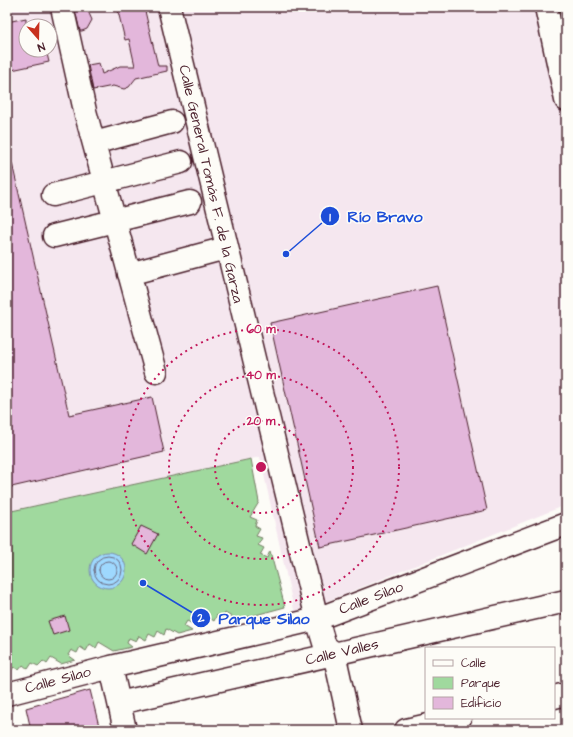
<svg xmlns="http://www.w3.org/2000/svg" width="573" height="737" font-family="'Architects Daughter',sans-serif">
<rect width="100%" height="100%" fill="#fdfcf7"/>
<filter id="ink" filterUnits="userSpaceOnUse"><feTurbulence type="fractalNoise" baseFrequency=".025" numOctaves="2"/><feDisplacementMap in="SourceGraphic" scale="8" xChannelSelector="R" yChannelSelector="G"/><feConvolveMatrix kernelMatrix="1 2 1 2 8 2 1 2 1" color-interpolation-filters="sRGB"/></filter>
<g filter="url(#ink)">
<!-- built -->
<path fill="#f5e7ef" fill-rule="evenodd" d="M7 7H566V505L295 614 260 457 7 512ZM26 26H50V50H26Z"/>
<!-- green -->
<path fill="#a0d99e" stroke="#757c64" d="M547 7H566V95Z
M251 459 259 502 250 517 257 520 255 526 260 529 256 536 262 538 258 545 264 548 260 555 267 558 270 551 285 607 237 620 225 613 222 619 217 615 214 621 208 617 204 623 199 620 195 625 187 621 184 626 192 631 177 635 166 629 164 635 158 631 155 637 149 634 146 640 139 636 136 641 129 638 127 643 132 647 114 651 99 642 96 648 90 644 86 651 80 647 77 653 71 650 68 655 75 660 61 664 51 658 47 664 43 661 38 666 32 663 28 669 23 665 19 670 14 667 9 673 7 672V512Z"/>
<!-- water -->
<path fill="#9ed8fe" stroke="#7c8eaa" d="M90 570a18 18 0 1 1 36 0a18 18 0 1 1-36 0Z"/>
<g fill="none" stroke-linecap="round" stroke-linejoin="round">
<!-- shore -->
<path stroke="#6c697f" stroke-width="1" d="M94 570a14 14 0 1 1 28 0a14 14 0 1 1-28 0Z
M99 570a9 9 0 1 1 18 0a9 9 0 1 1-18 0Z"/>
</g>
<!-- building -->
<path fill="#e3b7db" stroke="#4a1f2b" d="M117 7H144L158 66H167V71L136 78 129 87 124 89 113 86 93 90 88 65 99 63 102 74 120 66H135L129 39 125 40Z
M78 8 88 11 92 20 87 29 82 31H80L75 10Z
M26 18V50H46L49 62 7 71V22Z
M12 163 69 415 152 397 164 452 7 488V164Z
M437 286 487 510 320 547 270 323Z
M141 526 158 534 147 554 131 544Z
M65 616 69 630 53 635 48 621Z
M90 690 100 730H31L26 708Z"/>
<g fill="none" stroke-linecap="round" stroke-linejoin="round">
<defs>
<path id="minor" d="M62 7 85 111 156 372
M169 7 317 619 325 646 334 653 351 730
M546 7 566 100
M94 143 172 122
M53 195 181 162
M54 236 190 202
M129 274 226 248
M111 667 125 730
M7 694 111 667 317 619 566 524
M554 697 566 694
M119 703 566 601
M406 730 460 718"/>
</defs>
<!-- minor casing -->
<use href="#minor" stroke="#4a1f2b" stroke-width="25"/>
<!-- minor -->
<use href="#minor" stroke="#fdfcf7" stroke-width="22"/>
</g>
</g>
<!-- distance rings -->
<g fill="none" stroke="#c2185b" stroke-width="2" stroke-dasharray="2 4">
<circle cx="261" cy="467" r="46"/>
<circle cx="261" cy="467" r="92"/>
<circle cx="261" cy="467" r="138"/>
</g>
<g text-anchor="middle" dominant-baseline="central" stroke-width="3" stroke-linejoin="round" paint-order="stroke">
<!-- street labels -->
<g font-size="15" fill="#4a1f2b" stroke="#fdfcf7">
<text transform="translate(211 184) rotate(77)">Calle General Tomás F. de la Garza</text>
<text transform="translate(371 598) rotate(-21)">Calle Silao</text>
<text transform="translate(342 652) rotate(-13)">Calle Valles</text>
<text transform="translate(58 680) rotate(-15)">Calle Silao</text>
</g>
</g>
<circle cx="261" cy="467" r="6" fill="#c2185b" stroke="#fdfcf7" stroke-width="2"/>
<g font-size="12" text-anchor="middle" font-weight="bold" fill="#c2185b" stroke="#fdfcf7" stroke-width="3" stroke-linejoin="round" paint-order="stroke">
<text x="261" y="333">60 m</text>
<text x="261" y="379">40 m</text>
<text x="261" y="425">20 m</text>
</g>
<!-- callouts -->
<path fill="none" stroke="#1d4ed8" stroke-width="1.5" d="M286 254L330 216M143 583L201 618"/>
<g fill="#1d4ed8" stroke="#fdfcf7" stroke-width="1.5">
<circle cx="286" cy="254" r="4"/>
<circle cx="143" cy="583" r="4"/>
<circle cx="330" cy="216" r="10"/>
<circle cx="201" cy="618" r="10"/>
</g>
<g font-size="12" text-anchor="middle" font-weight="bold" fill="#fff">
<text x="330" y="221">1</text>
<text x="201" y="622">2</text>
</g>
<g font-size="16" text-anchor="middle" font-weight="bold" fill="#1d4ed8" stroke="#fdfcf7" stroke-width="3" stroke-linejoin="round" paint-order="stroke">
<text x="385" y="222">Río Bravo</text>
<text x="264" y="624">Parque Silao</text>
</g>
<!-- margin -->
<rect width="573" height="737" fill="none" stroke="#fdfcf7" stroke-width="24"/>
<rect x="12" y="12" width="549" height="713" fill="none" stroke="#4a1f2b" stroke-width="1.5" filter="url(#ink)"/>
<!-- legend -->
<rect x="425" y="647" width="130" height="72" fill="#fdfcf7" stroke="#b5a4a5"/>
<rect x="433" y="660" width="20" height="6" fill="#fdfcf7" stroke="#b5a4a5"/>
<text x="461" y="667" font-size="12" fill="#4a1f2b">Calle</text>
<rect x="433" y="677" width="20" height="12" fill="#a0d99e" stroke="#b5a4a5"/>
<text x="461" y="687" font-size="12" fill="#4a1f2b">Parque</text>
<rect x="433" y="697" width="20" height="12" fill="#e3b7db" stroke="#b5a4a5"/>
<text x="461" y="707" font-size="12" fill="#4a1f2b">Edificio</text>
<!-- north arrow -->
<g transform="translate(38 38) rotate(160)"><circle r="19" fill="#fdfcf7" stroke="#b5a4a5"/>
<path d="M0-3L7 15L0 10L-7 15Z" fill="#c8321e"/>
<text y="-6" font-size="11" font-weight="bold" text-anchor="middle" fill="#4a1f2b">N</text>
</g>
</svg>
